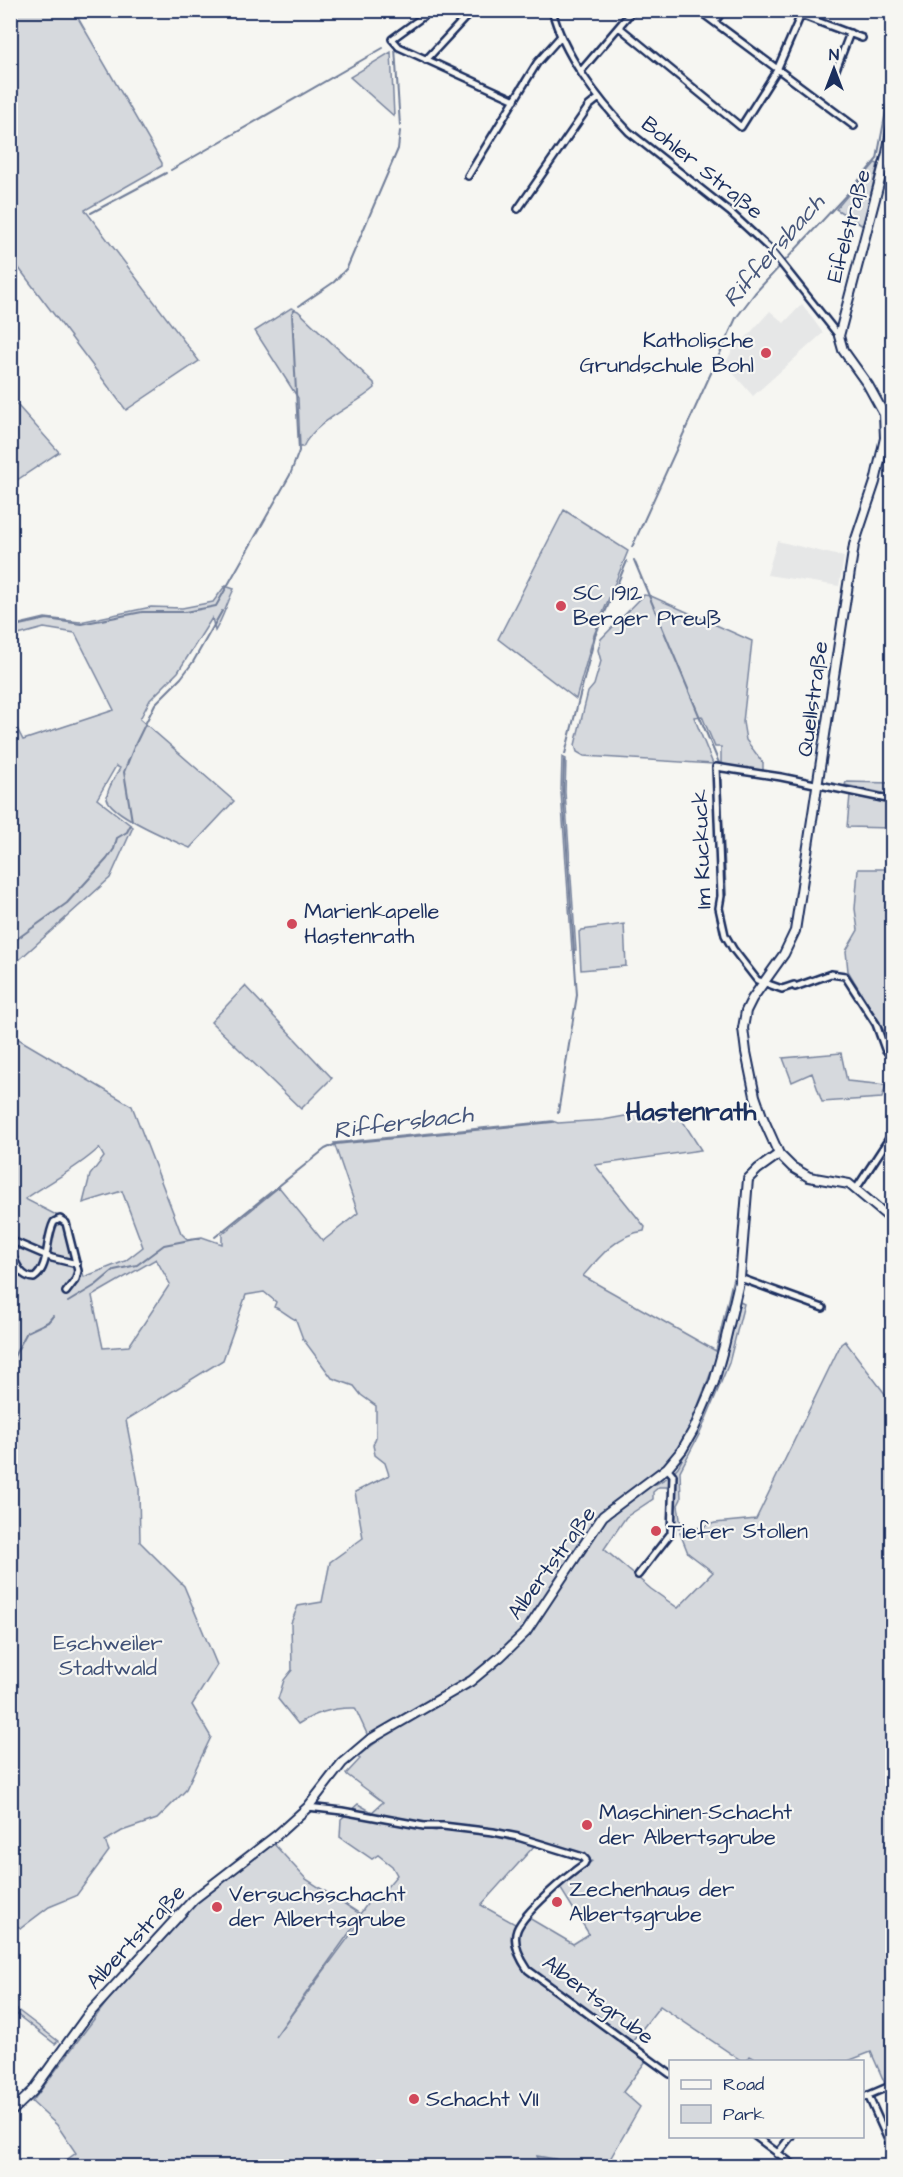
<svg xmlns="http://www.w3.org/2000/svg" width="903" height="2177" font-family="'Architects Daughter',sans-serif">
<rect width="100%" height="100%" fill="#f6f6f2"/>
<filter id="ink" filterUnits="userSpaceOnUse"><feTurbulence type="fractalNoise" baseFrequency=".0167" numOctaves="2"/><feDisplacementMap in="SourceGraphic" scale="12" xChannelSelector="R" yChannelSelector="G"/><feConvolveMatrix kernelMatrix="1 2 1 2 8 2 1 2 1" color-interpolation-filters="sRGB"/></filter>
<g filter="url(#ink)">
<!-- built -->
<path fill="#e6e7e7" d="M802 304 823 333 753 396 725 364 739 338 743 341 770 311 784 323Z
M777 541 844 557 839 586 767 575Z"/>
<!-- green -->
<path fill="#d6d9dd" stroke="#78849e" stroke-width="1.5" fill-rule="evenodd" d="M11 10 74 11 162 163V166L85 210 199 361 126 410 12 259 11 260Z
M391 52 394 116 350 77Z
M875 163 878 164 863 226 836 209Z
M291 308 298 311 374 383 375 388C353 407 315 421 303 447H300L298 398 255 331Z
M10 397 59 452 11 484H10Z
M564 510 628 551 594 635 576 699 498 639Z
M225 586 234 589C227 603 223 618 215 631L212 618 178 672 150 700 140 719 234 801 190 848C174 841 110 815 107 798 106 790 116 776 120 768L116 766 97 799 133 827 110 878 11 967V717L23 740 114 710 75 633 44 628 11 637V626L45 618 80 622 151 607 182 608 213 602Z
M644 595 651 596 752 641 743 722 746 740 763 763V771L721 764V747H715L702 716 694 717 713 764 584 756 577 752 575 745 588 692 594 685 601 661 598 650 601 639Z
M562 757 566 759 565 792 576 950H572L561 792Z
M846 782 892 783V795L845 785Z
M850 795 892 804V828L847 827Z
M858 869H892V1026L884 1031 848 971 846 951 858 930 855 909Z
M624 924 626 966 581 970 579 932 582 930Z
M245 986 332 1078 301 1109 211 1022Z
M10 1034 132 1106 181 1233 187 1239 202 1237 222 1244V1234L279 1187 323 1241 358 1213 334 1143 552 1121 558 1123 603 1120 674 1107 701 1150 595 1165 645 1227 644 1231C618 1234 599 1257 583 1276L716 1351 733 1278 736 1279 715 1362 690 1426 678 1448 664 1464 650 1475 656 1484 670 1476 671 1500 667 1487H659L653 1492V1499L626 1517 604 1549 651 1589 678 1608 713 1572 688 1553 680 1533 715 1523 756 1519 841 1344 845 1341 892 1403V2083L886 2086 871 2052 848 2061H759L750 2056 747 2061H742L660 2006 632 2042 530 1968C517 1952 514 1933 529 1918L573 1944 589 1934 559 1886 592 1861 535 1845 481 1905 517 1925C512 1944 516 1957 527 1973L646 2058V2061L623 2092 640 2107 606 2166H58L76 2153 57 2125 32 2102 109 1999 197 1903 273 1843 306 1879 360 1914 370 1900H376L397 1875 392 1866 378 1855 372 1859 340 1837 341 1819 358 1804 372 1812 383 1802 346 1774 360 1759 357 1757 382 1738 377 1732 368 1736 355 1708C334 1707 315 1713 298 1724L278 1699 284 1680 292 1670 291 1623 298 1606 322 1602 330 1562 363 1538 355 1492 389 1475 385 1463 375 1455 373 1445 376 1437V1406L361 1395 354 1386 332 1378 303 1339 296 1320C287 1316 283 1310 274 1307L276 1302 264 1292 246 1295 223 1360 126 1420 139 1488 140 1542 184 1586 217 1665 192 1705 211 1737 185 1791 157 1819 122 1831 105 1841 109 1851 76 1896 49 1907 21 1928 11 1923ZM99 1148 104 1157 90 1175 83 1203 122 1191 143 1247 125 1261 84 1277 68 1221 25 1199C49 1182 77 1169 99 1148ZM156 1259 170 1284 129 1346 103 1348 92 1296ZM432 1824 489 1829 536 1842 535 1844 493 1833 442 1828 436 1831 429 1830ZM359 1919 357 1926 275 2037Z
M841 1053 847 1081 886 1085 882 1098 822 1102 812 1073 792 1082 783 1058Z
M740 1302 744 1304 729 1363 701 1431 680 1471 681 1499 678 1505 681 1526 679 1528C670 1520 676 1485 674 1471L678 1467 698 1430 725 1362Z
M11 2005 58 2041 55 2044 11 2010Z"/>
<!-- water -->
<path fill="#abb2c0" stroke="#717e99" stroke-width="1.5" d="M537 2156 555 2159 573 2166H540Z"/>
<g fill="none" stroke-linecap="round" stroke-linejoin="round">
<!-- stream -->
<path stroke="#717e99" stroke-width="2" d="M395 48 400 126
M171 170 383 48
M91 213 166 173
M299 306 334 282 347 268 398 149 400 131
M632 547 736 318 755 293 849 192 877 159 892 79
M634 560 719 763
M10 627 47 619 81 624 142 612H185L216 606 290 475 299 451 292 313 294 310
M565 754 595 636 627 561
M720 771 726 895
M132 821 124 772 134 747 155 704 181 678 193 662 222 611
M10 944 67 903 107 859 114 849 117 838 127 832 130 826
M558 1113 577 995 563 791 564 760
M215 1237 325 1149 336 1144 553 1122
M68 1302 96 1285 114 1270 137 1265 164 1245 200 1238
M10 1364 27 1332 48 1322 53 1316"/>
<defs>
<path id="minor" d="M432 10 392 39 399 47 515 100
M552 10C563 54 598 100 629 132L730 212 769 248 839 336
M698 10 854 126
M801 15 862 38
M715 22 723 10
M619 27 741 127 777 70 803 10
M426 60 464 19 476 10
M581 71 633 10
M835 72 850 33
M468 176 537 63 561 36
M518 209 589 106 599 98
M886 428 892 429
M892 800 781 777 716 767 721 896 719 908 725 935 733 949 757 980 782 989 794 985 795 987 831 974 845 976 876 1024 885 1049 892 1058
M856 1189 892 1134
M10 1240 52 1258 77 1264
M10 1250C16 1262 19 1277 34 1278 50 1267 45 1239 54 1222L60 1219 66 1223 78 1271 76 1279 66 1292
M740 1278 823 1308
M638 1575 671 1533 673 1475 667 1468
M308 1807 342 1811 424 1826H443L493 1832 518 1837 583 1857 586 1860 584 1864C568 1875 524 1912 517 1930 512 1943 521 1960 528 1970L670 2074
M868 2095 892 2149
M862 2098 892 2085
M755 2136 795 2166
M777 2154 791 2136"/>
<path id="secondary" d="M892 125 887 153 839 336 843 350 868 385 884 414 885 438 875 482 854 545 795 931 784 954 752 999 746 1011 743 1028 746 1052 755 1096 762 1116 779 1154 792 1167 809 1177 849 1184 892 1220
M10 2113 33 2091 87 2016 194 1899 277 1835 308 1807 342 1763 369 1740 471 1681 500 1657 526 1632 603 1516 667 1468 682 1450 694 1429 714 1382 724 1346 740 1278 748 1179 758 1169 779 1154"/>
</defs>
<!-- minor casing -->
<use href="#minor" stroke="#1b2f5e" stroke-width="10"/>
<!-- secondary casing -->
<use href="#secondary" stroke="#1b2f5e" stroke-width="12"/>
<!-- minor -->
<use href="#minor" stroke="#f6f6f2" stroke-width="5"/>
<!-- secondary -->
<use href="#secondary" stroke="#f6f6f2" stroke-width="8"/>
</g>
</g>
<!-- markers -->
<g fill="#d1495b" stroke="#f6f6f2" stroke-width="2">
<circle cx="766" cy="353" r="6"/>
<circle cx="561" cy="606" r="6"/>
<circle cx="292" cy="924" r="6"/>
<circle cx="656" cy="1531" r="6"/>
<circle cx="587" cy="1825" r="6"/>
<circle cx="557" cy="1902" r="6"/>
<circle cx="217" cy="1907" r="6"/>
<circle cx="414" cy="2099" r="6"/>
</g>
<g text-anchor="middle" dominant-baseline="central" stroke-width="4.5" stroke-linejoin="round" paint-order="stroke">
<!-- street labels -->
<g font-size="22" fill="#1b2f5e" stroke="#f6f6f2">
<text transform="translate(702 168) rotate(39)">Bohler Straße</text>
<text transform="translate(849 226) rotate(-75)">Eifelstraße</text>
<text transform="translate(813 699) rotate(-82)">Quellstraße</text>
<text transform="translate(702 849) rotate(-92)">Im Kuckuck</text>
<text transform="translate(552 1563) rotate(-54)">Albertstraße</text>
<text transform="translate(136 1937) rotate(-47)">Albertstraße</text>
<text transform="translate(598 2000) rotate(37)">Albertsgrube</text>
</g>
<!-- poi labels -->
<g font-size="22" fill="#1b2f5e" stroke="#f6f6f2" text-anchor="start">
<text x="754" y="340" text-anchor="end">Katholische<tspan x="754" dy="25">Grundschule Bohl</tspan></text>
<text x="573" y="593">SC 1912<tspan x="573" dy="25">Berger Preuß</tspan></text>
<text x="304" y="911">Marienkapelle<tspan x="304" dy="25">Hastenrath</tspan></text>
<text x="668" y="1531">Tiefer Stollen</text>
<text x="599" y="1812">Maschinen-Schacht<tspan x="599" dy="25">der Albertsgrube</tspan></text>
<text x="569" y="1889">Zechenhaus der<tspan x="569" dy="25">Albertsgrube</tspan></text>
<text x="229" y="1894">Versuchsschacht<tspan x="229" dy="25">der Albertsgrube</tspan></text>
<text x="426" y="2099">Schacht VII</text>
</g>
<!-- park labels -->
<g font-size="22" fill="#405177" stroke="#f6f6f2">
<text x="108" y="1643">Eschweiler<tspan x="108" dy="25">Stadtwald</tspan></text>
</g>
<!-- water labels -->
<g font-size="24" font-style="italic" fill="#46567b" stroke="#f6f6f2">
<text transform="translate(774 251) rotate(-49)">Riffersbach</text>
<text transform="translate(403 1123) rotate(-7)">Riffersbach</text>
</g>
<!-- quarter labels -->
<g font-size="26" font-weight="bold" fill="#1b2f5e" stroke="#f6f6f2">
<text x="691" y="1112">Hastenrath</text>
</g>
</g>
<!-- margin -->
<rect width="903" height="2177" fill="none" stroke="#f6f6f2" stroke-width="36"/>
<rect x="18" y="18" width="867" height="2141" fill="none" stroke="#1b2f5e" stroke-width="2" filter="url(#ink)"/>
<!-- legend -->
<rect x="669" y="2060" width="195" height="78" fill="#f6f6f2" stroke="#9ea6b7" stroke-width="1.5"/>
<rect x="681" y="2080" width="30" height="9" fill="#f6f6f2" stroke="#9ea6b7" stroke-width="1.5"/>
<text x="723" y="2090" font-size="18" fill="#1b2f5e">Road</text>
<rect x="681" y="2105" width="30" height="18" fill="#d6d9dd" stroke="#9ea6b7" stroke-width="1.5"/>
<text x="723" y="2120" font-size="18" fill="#1b2f5e">Park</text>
<!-- north arrow -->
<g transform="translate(834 69)" stroke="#f6f6f2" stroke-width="4.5" paint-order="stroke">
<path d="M0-4.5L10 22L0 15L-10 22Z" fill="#1b2f5e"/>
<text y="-9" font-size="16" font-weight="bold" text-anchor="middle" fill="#1b2f5e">N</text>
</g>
</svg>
